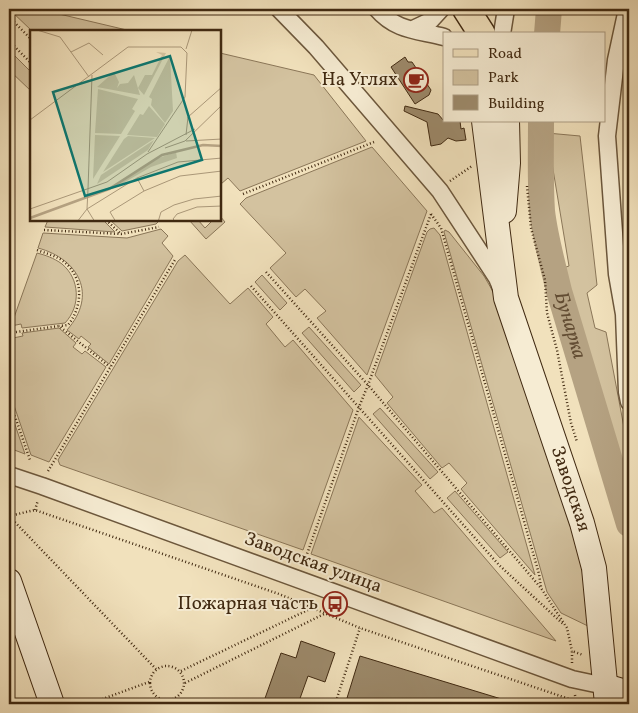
<svg xmlns="http://www.w3.org/2000/svg" width="638" height="713" font-family="Vollkorn,serif">
<rect width="100%" height="100%" fill="#f1e1bc"/>
<filter id="stains"><feTurbulence type="fractalNoise" baseFrequency=".004" numOctaves="4"/><feColorMatrix values="0 0 0 0 .2 0 0 0 0 .09 0 0 0 0 .02 0 0 0 .5 -.17"/></filter>
<radialGradient id="worn" r=".72"><stop offset=".6" stop-color="#630" stop-opacity="0"/><stop offset="1" stop-color="#630" stop-opacity=".3"/></radialGradient>
<!-- green -->
<path fill="#d3c29f" stroke="#8a7658" d="M9 9H38L131 31H32Z
M9 50 31 72V91L9 70Z
M220 53 314 75 366 141 240 191 228 178 221 184Z
M547 133 580 136 597 285 587 293 595 328 606 332 629 454V505L614 453 583 367 554 271 569 266Z
M372 147 427 211 367 375 317 318 326 311 305 289 296 297 270 268 286 253 240 204 246 198Z
M220 216 225 222 206 239 189 220H198L205 228 213 220H220Z
M48 220H103L115 232 45 227Z
M110 220H160L156 224 122 231Z
M434 228 440 235 535 575 461 489 467 483 449 463 442 468 387 403 393 397 375 375 427 232 430 229Z
M161 229 168 236 162 243 173 256 109 364 88 347 91 344 81 336 79 339 67 330C98 295 79 259 38 248L43 233 127 238Z
M445 230 449 232 484 276 495 295C513 350 531 404 549 458 567 512 587 570 590 627L561 613 547 592 444 232Z
M37 253C45 255 54 258 62 264 80 279 81 306 65 323L22 328 21 324 11 326Z
M185 255 230 304 248 288 273 317 266 324 285 347 293 340 353 410 303 550 60 465 58 460 178 261Z
M262 275 287 303 280 310 255 282Z
M309 327 361 385 354 392 302 333Z
M59 328 76 343 73 347 82 354 85 351 106 367 49 462 31 455 9 391V335L12 334 13 338 23 336 22 333Z
M9 407 25 454 9 448Z
M380 408 438 472 430 479 373 414Z
M359 417 422 485 415 491 434 513 442 508 556 641 311 554Z
M455 491 508 552 500 558 447 498Z"/>
<g fill="none" stroke-linecap="round" stroke-linejoin="round">
<!-- river -->
<g stroke="#b5a282" stroke-width="26">
<path d="M547 34 549 9"/>
<path id="s1" d="M541 121C541 151 540 181 542 211 545 238 553 265 559 291L629 524"/>
</g>
</g>
<!-- building -->
<path fill="#9c896a" stroke="#402911" d="M405 57 408 62H412L431 90 429 95 415 104 391 67Z
M405 106 438 114 444 121H460L461 129 464 128 466 140 456 141 448 138 441 144 431 146 427 122 404 111Z
M301 641 335 653 325 682 308 676 298 704H263L281 653 296 658Z
M360 656 508 701V704H367L347 698Z"/>
<g fill="none" stroke-linecap="round" stroke-linejoin="round">
<defs>
<path id="street" d="M279 9 316 47 440 191 497 278 501 288
M377 9C396 31 417 30 444 37
M627 9 616 60 607 136 617 274 624 314 627 392 629 402
M413 29 430 21 441 9
M502 34 506 9
M9 475 42 486 572 679 605 686"/>
<g id="secondary">
<path id="s2" d="M484 121 506 298 582 523 594 568 607 704"/>
<path d="M504 211 508 163 507 121"/>
<path d="M9 581 52 704"/>
<path d="M605 686 629 693"/>
</g>
<path id="primary" d="M466 9 482 34"/>
</defs>
<!-- street casing -->
<use href="#street" stroke="#6c573c" stroke-width="19"/>
<!-- secondary casing -->
<use href="#secondary" stroke="#402911" stroke-width="26"/>
<!-- primary casing -->
<use href="#primary" stroke="#402911" stroke-width="29"/>
<!-- path -->
<path stroke="#402911" stroke-width="2.5" stroke-dasharray="1 2.5" stroke-linecap="butt" d="M9 17 31 39
M9 41 31 63
M450 181 472 166
M527 186 531 228 545 280 547 313 557 350 571 423 577 442
M243 194 374 142
M431 214 441 228 539 574 541 587
M106 220 120 233
M44 230 121 234 159 227
M37 250C45 253 53 255 60 259 84 274 84 305 68 325L59 326
M266 272 368 385 541 588 567 628 572 651
M251 286 499 565 563 624
M9 333 59 326 110 367
M9 399 30 460
M48 471 176 258
M35 510 38 500
M9 516 35 510 279 594 360 628 584 704
M10 517 156 669
M306 557 359 407 368 385 431 214
M572 663V651L583 655
M150 683a17 17 0 1 1 34 0a17 17 0 1 1-34 0Z
M181 671 312 608
M185 683 326 613
M575 695 576 704
M89 704 149 682
M141 704 157 698
M333 704 337 698 360 628"/>
<!-- street -->
<use href="#street" stroke="#f6ecd3" stroke-width="16"/>
<!-- secondary -->
<use href="#secondary" stroke="#f6ecd3" stroke-width="24"/>
<!-- primary -->
<use href="#primary" stroke="#f1e1bc" stroke-width="26"/>
</g>
<!-- icons -->
<defs>
<symbol id="cafe-ring" viewBox="-11 -11 22 22"><circle r="9.5" fill="#f6ecd3" stroke="#8f2418" stroke-width="1.5"/><path d="M-5.5-4.5H6V0H3Q3 3.5 0 3.5H-2.5Q-5.5 3.5-5.5 0ZM3-3.2v2h1.7v-2ZM-6 4.5H4V6H-6Z" fill="#8f2418"/></symbol>
<symbol id="bus-ring" viewBox="-11 -11 22 22"><circle r="9.5" fill="#f6ecd3" stroke="#8f2418" stroke-width="1.5"/><path d="M-5-6H5V4H4V6H2V4H-2V6H-4V4H-5ZM-3.5-4V0h7V-4ZM-3.5 1.2v1.5H-2V1.2ZM2 1.2v1.5H3.5V1.2Z" fill="#8f2418"/></symbol>
</defs>
<g fill-rule="evenodd">
<use href="#cafe-ring" x="402" y="66" width="28" height="28"/>
<use href="#bus-ring" x="321" y="590" width="28" height="28"/>
</g>
<g text-anchor="middle" dominant-baseline="central" stroke-width="4" stroke-linejoin="round" paint-order="stroke">
<!-- poi labels -->
<g font-size="19" fill="#402911" stroke="#f6ecd3" text-anchor="end">
<text x="398" y="80">На Углях</text>
<text x="318" y="604">Пожарная часть</text>
</g>
<!-- street labels -->
<g font-size="19" fill="#402911" stroke="#f6ecd3">
<text stroke="none"><textPath href="#s2" startOffset="380">Заводская</textPath></text>
<text transform="translate(313 563) rotate(20)">Заводская улица</text>
</g>
<!-- water labels -->
<g font-size="20" font-style="italic" fill="#634d33" stroke="#f6ecd3">
<text stroke="none"><textPath href="#s1" startOffset="208">Бунарка</textPath></text>
</g>
</g>
<!-- overview -->
<g transform="translate(30 30)">
<rect width="191" height="191" fill="#f1e1bc"/>
<path d="M126 22 136 23 114 65 108 58 115 45H122L132 25ZM140 26 143 81 135 93 121 75 122 69 119 67ZM84 42 89 52 87 58 90 54 98 53 104 45 110 65 67 57ZM68 59 108 69 102 79 105 81 91 104 65 103ZM119 76 135 94 127 107 97 105 110 84 113 85ZM65 105 90 106 63 149ZM98 106 125 108 73 142 94 109ZM124 110 118 120 67 154 71 145ZM146 122 147 128 121 137 81 160 123 130Z" fill="#d3c29f"/>
<path fill="none" stroke="#b5a282" stroke-width="2.5" d="M0 188 79 159 132 125 173 115 192 116"/>
<path fill="none" stroke="#aa9778" stroke-width="1" d="M7 0 30 7 59 47M156 19 162 0M41 22 59 13 73 25M0 90 98 17H151L157 23 155 67 118 122M156 105 158 87 192 57M156 111 192 109M135 118 155 111 192 75M58 159 62 45M114 161 150 146 192 141M0 179 77 152 117 124 165 99M47 192 57 179 58 159M65 192 57 179 107 148 148 132 192 128M86 192 80 182 114 161 107 148M128 192 131 182 144 175 164 169 192 166M146 192 143 189 147 184 167 177 192 176"/>
<path fill="#0f766e" fill-opacity="0.15" stroke="#0f766e" stroke-width="2.5" d="M140 26 172 130 55 166 23 62Z"/>
<rect width="191" height="191" fill="none" stroke="#402911" stroke-width="2.5"/>
</g>
<!-- margin -->
<rect width="638" height="713" fill="none" stroke="#f1e1bc" stroke-width="30"/>
<rect x="10" y="10" width="618" height="693" fill="none" stroke="#402911" stroke-width="2.5"/>
<rect x="15" y="15" width="608" height="683" fill="none" stroke="#402911"/>
<!-- legend -->
<rect x="443" y="32" width="162" height="90" fill="#f6ecd3" stroke="#ad9e85"/>
<rect x="453" y="49" width="25" height="8" fill="#f1e1bc" stroke="#ad9e85"/>
<text x="488" y="58" font-size="15" fill="#402911">Road</text>
<rect x="453" y="70" width="25" height="15" fill="#d3c29f" stroke="#ad9e85"/>
<text x="488" y="82" font-size="15" fill="#402911">Park</text>
<rect x="453" y="95" width="25" height="15" fill="#9c896a" stroke="#ad9e85"/>
<text x="488" y="108" font-size="15" fill="#402911">Building</text>
<rect width="100%" height="100%" filter="url(#stains)"/>
<rect width="100%" height="100%" fill="url(#worn)"/>
</svg>
